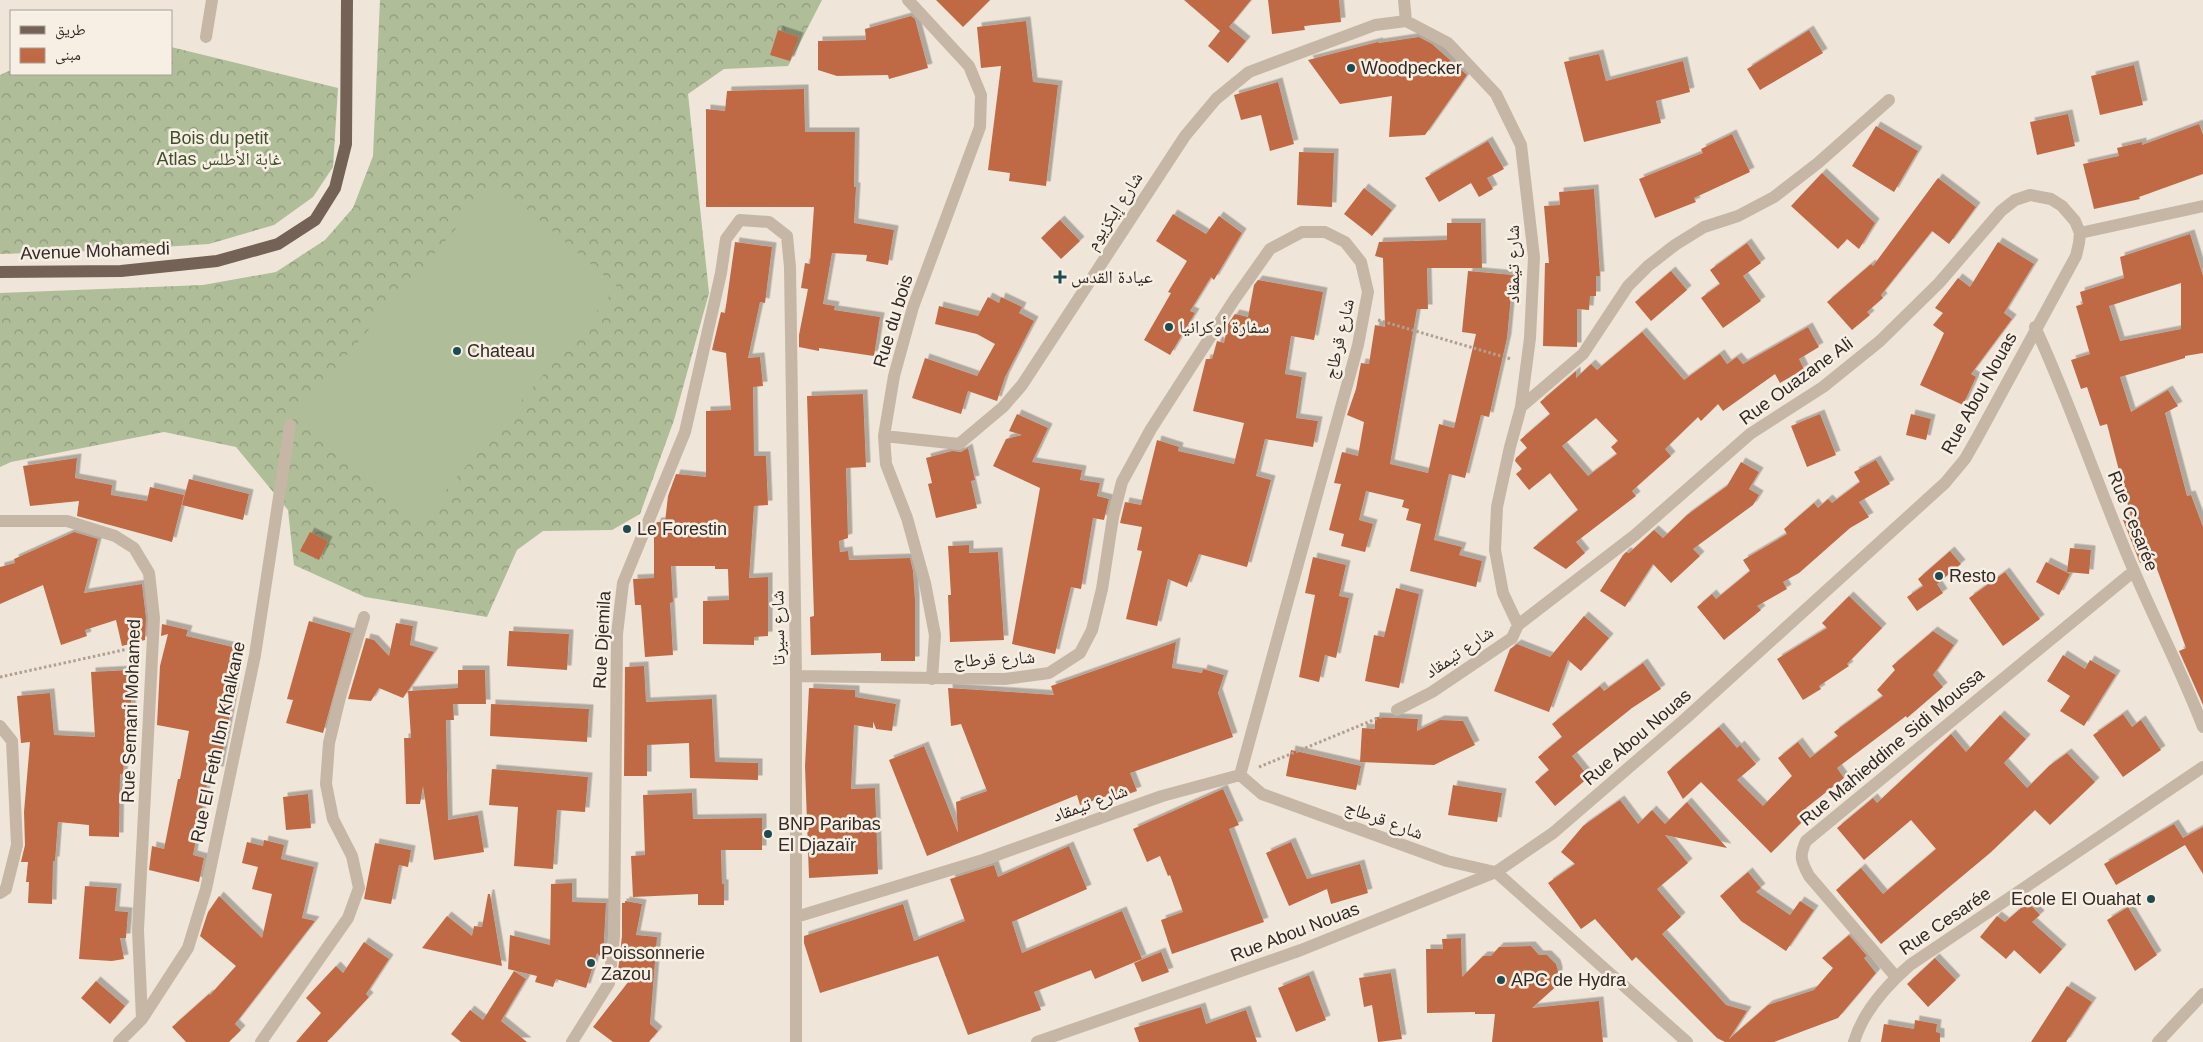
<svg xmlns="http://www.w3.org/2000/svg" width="2203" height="1042" font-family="Helvetica,'Noto Naskh Arabic',sans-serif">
<defs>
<pattern id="forest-crowns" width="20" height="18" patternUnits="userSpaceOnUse" patternTransform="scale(1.25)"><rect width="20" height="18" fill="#afbd99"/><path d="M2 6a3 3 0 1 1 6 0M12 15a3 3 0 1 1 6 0" fill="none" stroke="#8f9a7d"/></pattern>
<filter id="shadow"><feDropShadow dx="4.5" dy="-4.5" stdDeviation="0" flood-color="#0004"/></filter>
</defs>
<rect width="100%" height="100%" fill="#efe5d8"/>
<!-- forest -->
<path fill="url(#forest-crowns)" d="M380 0H822L788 66 724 69 688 94 709 293 674 420 640 514 612 530 543 531 517 550 487 617 365 597 294 565 288 510 236 447 164 432 11 462 0 467V293L203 285 276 272 325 240 353 208 373 156Z
M171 47 338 88 333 167 313 197 274 225 209 244 117 250 0 254V75L11 70V74H171Z"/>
<!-- pitch -->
<path fill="#afbd99" d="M496 182 617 287 420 521 296 414Z"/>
<!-- building -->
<path fill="#c06a45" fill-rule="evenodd" filter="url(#shadow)" d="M936 0H990L963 27Z
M1184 0H1251L1229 27 1246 41 1228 63 1208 46 1220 31Z
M1268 0H1339L1341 22 1304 26 1305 30 1272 34Z
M911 16 915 19 928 68 889 79 888 75 837 76 818 70V41L866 40 865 29Z
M1026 21 1033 82 1058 85 1046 186 1009 181 1010 173 988 170 1001 66 981 68 977 27Z
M778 30 799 37 790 61 770 55Z
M1809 30 1823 53 1760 90 1747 69Z
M1419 37 1432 44 1467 75 1425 135 1389 137 1392 96 1340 104 1308 60 1378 42 1379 43Z
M1599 54 1606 81 1683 61 1690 92 1656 101 1661 123 1584 142 1564 62Z
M2134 65 2143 105 2100 115 2091 76Z
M1278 82 1294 144 1270 151 1261 115 1241 120 1234 95Z
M804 89 805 132H855L854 187H856L854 223 894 230 888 265 866 261 867 255 832 253 823 304 835 306 834 310 880 317 874 356 819 348V351L799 347V335L808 289 801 288 805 263 810 264 814 207H706V109L725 111 727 91Z
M2068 114 2075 146 2037 155 2030 122Z
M2199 124 2203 135V174L2139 197 2140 199 2094 209 2083 164 2119 156 2117 148 2142 142V145Z
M1876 126 1918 151 1894 192 1852 166Z
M1732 134 1750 172 1694 198 1696 202 1655 218 1639 179 1703 153 1701 149Z
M1488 141 1504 169 1487 178 1493 189 1479 197 1471 183 1439 202 1425 178Z
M1299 152 1334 153 1332 207 1297 205Z
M1822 173 1875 223 1859 249 1847 239 1838 249 1791 206Z
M1938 178 1976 207 1949 244 1932 231 1881 295 1883 298 1867 312 1870 315 1852 330 1827 302 1871 264 1873 266Z
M1364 188 1392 210 1372 236 1344 214Z
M1594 189 1600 276H1596V296H1590L1589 310 1577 309V347L1543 346 1545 263H1549L1544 206 1560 205 1559 192Z
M1173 214 1206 234 1219 216 1242 233 1214 280 1211 277 1190 311 1195 313 1170 355 1144 340 1171 293 1168 292 1187 261 1156 241Z
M1060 220 1080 241 1061 259 1041 238Z
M1447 223H1481L1482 268H1427L1428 309H1417L1390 464 1428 473 1439 424 1454 428 1476 334 1462 332 1468 271 1513 275 1507 338 1489 417 1481 415 1465 478 1449 474 1434 540 1462 547 1459 555 1482 561 1476 587 1410 571 1421 524 1406 520 1409 509 1402 507 1404 500 1366 491 1359 520 1373 524 1365 552 1341 546 1344 534 1329 530 1341 484 1334 483 1342 452 1358 456 1364 422 1347 415 1356 389 1361 363 1369 364 1375 325 1385 327 1383 258 1375 256 1379 242 1447 240Z
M2190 234 2203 276V353L2185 356V358L2120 377 2131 412 2168 390 2178 406 2165 413 2187 496 2191 495 2203 527V705L2179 651 2186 648 2153 558 2140 563 2123 520 2131 517 2107 424 2100 426 2087 387 2081 389 2071 360 2090 354 2076 306 2083 304 2080 292 2124 278 2120 257ZM2181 283V329L2120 341 2109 306Z
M735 242 772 247 765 303 760 302 748 358 760 357 763 386 753 387 754 456H766L768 505 754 506 749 578 768 577V636L754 637V645L703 644V601L729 600 728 569H715V566H671L673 602 670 603 673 655 645 657 641 605H635L633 579 654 578V529L657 522H665L668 496 676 474 706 477V411L731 410 726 353 712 350 721 312 725 313Z
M1998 242 2034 264 2004 313 2012 319 1971 374 1976 377 1963 405 1920 385 1944 333 1933 325 1943 313 1935 308 1958 278 1970 287Z
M1747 243 1761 263 1743 276 1761 301 1723 328 1701 298 1720 284 1710 270Z
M1671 271 1687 290 1651 321 1635 302Z
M1258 280 1323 292 1314 340 1291 336 1285 374 1302 377 1296 418 1318 421 1313 447 1265 439 1256 476 1271 480 1247 567 1199 554 1187 587 1168 579 1157 626 1126 619 1142 551 1137 550 1142 527 1120 523 1121 519 1125 502 1141 505 1157 440 1179 447 1178 451 1234 464 1244 423 1193 411 1206 359H1212L1217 341 1224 343 1228 324 1235 314 1248 317 1254 285Z
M988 297 999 303 1001 297 1022 307 1019 313 1034 321 1005 377 997 401 968 391 961 414 912 398 925 358 977 376 995 344 977 334 935 324 939 306 978 316Z
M1808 327 1819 347 1799 359 1804 369 1780 383 1775 374 1723 411 1718 404 1701 421 1698 417 1665 449 1671 456 1632 491 1636 496 1576 542 1585 553 1566 569 1533 548 1578 510 1550 473 1529 490 1516 474 1522 469 1515 461 1516 458 1527 448 1520 440 1550 414 1540 402 1576 371V378L1591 364 1597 370 1642 332 1684 380 1720 354 1727 364 1737 357 1743 364ZM1596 418 1618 441 1611 447 1617 454 1588 476 1562 446Z
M863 394 866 467 846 468 848 538 839 541 840 552 848 551 849 560 910 558 913 571 915 600V661H881V653L811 655 810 617 814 616 807 396Z
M1017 414 1048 428 1032 462 1082 470 1080 480 1100 483 1097 496 1109 499 1104 520 1093 518 1081 589 1071 587 1055 654 1012 644 1040 488 993 466 1006 439 1022 435 1009 431Z
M1820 414 1836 455 1807 467 1791 426Z
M1911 414 1931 419 1926 440 1906 435Z
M968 448 975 480 971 481 977 508 936 518 928 484 932 483 926 458 952 451 961 452Z
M77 458 75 478 112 485 111 495 147 501 150 487 184 495 172 542 77 516 79 501 30 506 23 466Z
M1876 460 1890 484 1859 502 1869 517 1850 528 1799 573 1783 582 1787 589 1757 606 1761 610 1724 640 1697 607 1712 594 1716 599 1750 571 1743 560 1787 534 1784 529 1814 503 1818 508 1828 499 1832 503 1860 482 1854 472Z
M1741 462 1759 472 1749 489 1759 495 1753 505 1693 549 1700 556 1671 583 1653 564 1625 607 1600 591 1623 555 1626 552 1629 553 1654 530 1663 538 1687 515 1727 486Z
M189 479 249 494 243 520 182 505Z
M74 532 98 539 84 593 142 584 146 618 145 640 122 646 116 620 85 630 87 636 61 645 43 585 0 604V567L15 563 14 559Z
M310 532 328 541 319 560 300 551Z
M969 545V553L998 552 1004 640 950 642 948 595H951L948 546Z
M2070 548 2091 550 2089 574 2067 572Z
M1950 551 1961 564 1937 584 1943 593 1917 611 1907 597 1923 586 1918 579Z
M1313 557 1346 565 1339 596 1349 598 1336 658 1325 655 1319 682 1299 677 1315 595 1305 593Z
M2046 562 2070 574 2059 595 2036 582Z
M2005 572 2040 619 2003 646 1969 598Z
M1396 588 1419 594 1399 688 1365 681 1374 635 1384 637Z
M1849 596 1882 628 1847 664 1849 666 1819 686 1821 689 1803 700 1777 659 1827 628 1822 623Z
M1584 616 1609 638 1581 671 1568 660 1549 712 1494 691 1510 649 1517 644 1550 657Z
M309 621 351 633 323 733 286 723 293 700 287 699Z
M396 623 413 626 410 645 434 652 403 698 379 688 371 701 348 699 366 638 374 640 389 656Z
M162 624 188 630 186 636 241 649 233 687 235 688 219 771 210 769 193 855 204 858 199 882 149 870 152 846 164 849 178 779H180L189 731 157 725 160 666 168 634 161 636Z
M509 631 569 634 567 670 507 666Z
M1933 631 1954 645 1933 675 1943 687 1907 718 1906 716 1837 768 1844 778 1801 812 1806 818 1771 853 1701 782 1683 799 1667 772 1719 727 1737 748 1740 745 1756 764 1737 780 1763 806 1792 776 1778 758 1798 742 1810 758 1838 736 1834 732 1883 696 1877 690 1895 670 1892 666Z
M1176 642 1172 668 1202 673 1203 669 1224 675 1218 693 1233 737 1130 773 1137 791 1114 799 1113 794 1080 805 1077 795 927 856 889 760 924 746 958 833 956 802 987 791 961 724 951 726 948 688 1054 695 1051 686Z
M2063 655 2085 669 2090 660 2116 675 2084 726 2060 711 2070 696 2047 681Z
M1643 663 1661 689 1632 708 1572 756 1589 777 1555 806 1535 782 1549 770 1538 757 1562 737 1552 724 1600 686 1604 691Z
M644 666 646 702 712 699 715 762 758 763V780L690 778 689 743 647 745V776H624L625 667Z
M129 670 133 729H126L123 775 120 774 119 837 89 836V825L58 822 55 861H53L52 904 28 903 29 882H26L28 862H21L25 845 24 812 30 742 21 743 17 696 50 693 54 735 95 737 91 672Z
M458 670H485L486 704H453L454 720H446L448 820 478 815 484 852 434 860 423 786 420 804H406L404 738H411L408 691 458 688Z
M809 688 855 690V697L896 704 892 731 876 729 873 721V728L854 725 851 789 875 788 878 874 809 878 805 766Z
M491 704 589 709 587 742 490 736Z
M2123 714 2132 727 2141 720 2161 750 2123 777 2093 735Z
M2000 715 2026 739 2004 763 2027 788 2049 766 2067 753 2095 782 2050 825 2035 810 1990 853 1881 944 1836 890 1861 868 1883 894 1936 849 1911 820 1864 860 1837 828 1873 798 1877 803 1951 734 1966 752Z
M1375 717 1418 719 1417 731 1440 720 1463 721 1475 745 1434 765 1360 762 1362 728 1375 729Z
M1291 750 1361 766 1356 790 1286 776Z
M492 769 588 777 585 812 557 810 553 869 514 866 518 807 489 805Z
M1453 785 1502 793 1497 822 1448 815Z
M1223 789 1239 825 1229 829 1264 922 1172 954 1161 920 1183 912 1170 875 1168 876 1160 856 1147 862 1133 829Z
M692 793 693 819 762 818V850H721L722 884H724V905H698V894L633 897 631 856 645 855 643 795Z
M308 794 311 828 286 830 283 797Z
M1620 800 1638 824 1652 810 1665 824 1687 802 1727 848 1665 835 1688 863 1657 889 1681 917 1662 934 1726 1005 1747 1011 1729 1039 1768 1005 1814 990 1833 968 1822 958 1849 935 1867 956 1864 958 1876 973 1838 1018 1774 1042H1725L1717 1038 1636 957 1632 961 1595 919 1581 929 1548 883 1575 864 1561 852 1583 826Z
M2174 824 2183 838 2203 827V874L2185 845 2116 885 2104 864Z
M264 840 284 845 281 859 314 867 302 918 315 921 235 1024 241 1030 229 1042H186L172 1027 209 994 210 995 236 966 200 936 208 912 219 896 262 938 272 894 252 889 258 867 242 863 247 842 263 846Z
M1291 842 1307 879 1360 864 1368 893 1331 904 1327 889 1289 906 1266 853Z
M375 843 411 850 408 867 399 865 391 904 364 899Z
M1069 846 1087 889 1012 922 1022 953 1122 911 1142 959 1095 979 1091 970 1034 992 1041 1010 968 1035 938 956 820 993 804 943V936L903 904 914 941 965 921 950 879 994 865 998 877Z
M1748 872 1761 888 1756 892 1790 915 1800 901 1814 910 1786 951 1741 921 1720 896Z
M572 883V902L606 903 603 959 597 953 586 988 556 979 553 987 535 982 537 976 508 969 510 935 550 945 551 884Z
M85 886 117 888 115 911 128 912 126 938H120L124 959 112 961 79 959Z
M488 894H490L502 966 422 948 447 916 472 936 474 926 482 927Z
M625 901 642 904 636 935 657 937 650 1024 658 1031 649 1042H613L593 1027 629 981 618 971 622 936V903H625Z
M2028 902 2040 915 2032 922 2062 949 2040 974 2014 950 2006 959 1980 937 1997 916 2005 922Z
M2128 907 2157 955 2135 971 2107 920Z
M1461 938 1462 977 1483 956H1491L1499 947 1531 946 1539 955H1547L1556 964 1558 971V978L1561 982 1532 1008 1599 1001 1603 1042H1492L1495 1014H1475V1012L1427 1013 1426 949H1443L1442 939Z
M364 942 389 959 366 994 369 997 327 1042H296L321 1013 306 998 336 966 343 973Z
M1161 952 1169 972 1142 982 1134 963Z
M1935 958 1956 980 1928 1007 1907 984Z
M514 971 526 979 501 1021 527 1042H461L451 1034 470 1010 483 1020Z
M1391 973 1402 1039 1378 1042 1372 1005 1364 1007 1359 978Z
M1309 975 1326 1020 1296 1032 1278 988Z
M96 981 125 1006 110 1024 81 998Z
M2067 986 2092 1002 2066 1042H2031Z
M1201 1007 1206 1024 1246 1010 1257 1042H1139L1134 1028Z
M1915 1020 1937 1024 1936 1032 1940 1033V1042H1881L1884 1024 1914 1029Z"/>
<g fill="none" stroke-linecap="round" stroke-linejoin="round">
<!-- path -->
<path stroke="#b2a08f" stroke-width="3" stroke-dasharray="2.5 2.5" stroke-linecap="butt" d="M1378 320 1511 359
M0 677 137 647
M1259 767 1383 716"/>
<!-- minor -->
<path stroke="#c6b6a5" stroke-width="12" d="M908 0 969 66 981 95 980 127 913 307 894 376 884 436 886 464 907 518 925 583 935 635 932 679
M1404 0 1406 21
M1406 21 1448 43 1496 94 1521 145 1534 257 1530 338 1521 407 1510 447 1497 507 1495 550 1503 593 1518 625
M206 37 212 0
M2080 233 2203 206
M2035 327C2072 407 2099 490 2134 571 2156 623 2183 674 2203 727
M1521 407 1583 354 1628 286 1648 266 1675 245 1704 227 1738 216 1774 197 1818 163 1889 100
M884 436 959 444 1003 407 1022 385 1185 136 1216 99 1249 72 1375 25 1406 21
M0 521H67L115 536 134 548 149 573 154 618 138 930 142 1019
M796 676 1005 679 1049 673 1080 653 1092 630 1102 589 1113 517 1122 482 1151 429 1234 300 1270 249 1302 232H1325L1345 242 1361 262 1368 292 1358 345 1240 775
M0 726 12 741 17 845 6 889 0 893
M1240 775 1262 794 1447 861 1495 872
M1496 872 1687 1042
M796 917 983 860 1162 796 1240 775
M1896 977 1809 876C1801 861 1799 856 1806 841L2134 571
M119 1042 142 1019 188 948 206 889 255 655 290 425
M261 1042 348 918 359 888 352 856 333 819 326 784 329 743 340 697 364 617
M572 1042 609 983 614 936 617 634 623 583 685 432 721 273 726 239 740 220 769 222 787 236 790 267 796 676V1042
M1037 1042 1301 950 1496 872 1553 833 1685 719 1945 483 1965 459 1977 438 2076 256 2079 243 2080 233 2075 221 2062 206 2051 199 2030 195 2015 200 2001 211 1939 283 1880 341 1823 387 1750 434 1635 535 1518 625 1512 638 1432 692 1397 710
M1854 1042C1863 1011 1886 986 1910 965L2203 767
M2158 1042 2203 994"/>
<!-- major -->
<path stroke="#746257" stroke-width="12" d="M0 272 121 271 217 261 278 244 315 220 335 188 346 144 347 0"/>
</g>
<!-- markers -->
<g fill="#1e4b51" stroke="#f7efe3" stroke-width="2">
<circle cx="1351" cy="68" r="5"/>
<path d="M1057.5 269.5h5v5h5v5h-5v5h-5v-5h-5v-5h5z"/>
<circle cx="1169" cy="327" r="5"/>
<circle cx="457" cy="351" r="5"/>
<circle cx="627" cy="529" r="5"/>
<circle cx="1939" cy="576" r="5"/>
<circle cx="768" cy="834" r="5"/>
<circle cx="2151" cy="899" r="5"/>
<circle cx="591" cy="963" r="5"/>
<circle cx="1501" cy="980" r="5"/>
</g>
<g text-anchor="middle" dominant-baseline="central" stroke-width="5" stroke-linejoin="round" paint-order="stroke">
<!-- poi labels -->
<g font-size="18" fill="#322a26" stroke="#f7efe3" text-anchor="start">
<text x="1361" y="68">Woodpecker</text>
<text x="1071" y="277">عيادة القدس</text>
<text x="1179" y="327">سفارة أوكرانيا</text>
<text x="467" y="351">Chateau</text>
<text x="637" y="529">Le Forestin</text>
<text x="1949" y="576">Resto</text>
<text x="778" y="824">BNP Paribas<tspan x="778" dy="21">El Djazaïr</tspan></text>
<text x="2141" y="899" text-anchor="end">Ecole El Ouahat</text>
<text x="601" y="953">Poissonnerie<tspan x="601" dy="21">Zazou</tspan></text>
<text x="1511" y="980">APC de Hydra</text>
</g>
<!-- park labels -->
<g font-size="18" fill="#404f2b" stroke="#f7efe3">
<text x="219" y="138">Bois du petit<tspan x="219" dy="21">Atlas غابة الأطلس</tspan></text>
</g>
<!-- street labels -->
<g font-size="18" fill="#322a26" stroke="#f7efe3">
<text transform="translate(1114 211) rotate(-57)">شارع إيكزيوم</text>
<text transform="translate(95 251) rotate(-2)">Avenue Mohamedi</text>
<text transform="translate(1513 264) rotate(-90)">شارع تيمقاد</text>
<text transform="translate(893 321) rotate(-73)">Rue du bois</text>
<text transform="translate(1339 339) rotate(-77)">شارع قرطاج</text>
<text transform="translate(1796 381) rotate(-36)">Rue Ouazane Ali</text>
<text transform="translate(1979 393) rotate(-61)">Rue Abou Nouas</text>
<text transform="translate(2133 521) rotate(68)">Rue Cesarée</text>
<text transform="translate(778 628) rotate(-91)">شارع سيرتا</text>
<text transform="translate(602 640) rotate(-87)">Rue Djemila</text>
<text transform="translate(1459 652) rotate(-34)">شارع تيمقاد</text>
<text transform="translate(994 659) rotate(-3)">شارع قرطاج</text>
<text transform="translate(131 711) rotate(-88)">Rue Semani Mohamed</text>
<text transform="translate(1637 737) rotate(-41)">Rue Abou Nouas</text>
<text transform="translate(218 742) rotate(-78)">Rue El Feth Ibn Khalkane</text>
<text transform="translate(1892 747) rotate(-40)">Rue Mahieddine Sidi Moussa</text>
<text transform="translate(1090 803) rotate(-20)">شارع تيمقاد</text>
<text transform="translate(1384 820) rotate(20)">شارع قرطاج</text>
<text transform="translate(1945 921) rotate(-34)">Rue Cesarée</text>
<text transform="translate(1295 932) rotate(-21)">Rue Abou Nouas</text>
</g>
</g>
<!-- legend -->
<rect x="10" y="10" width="162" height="65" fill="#f7efe3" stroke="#a8a097"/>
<rect x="20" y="26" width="25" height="8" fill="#746257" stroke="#a8a097"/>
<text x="55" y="35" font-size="15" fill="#322a26">طريق</text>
<rect x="20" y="48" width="25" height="15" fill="#c06a45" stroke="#a8a097"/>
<text x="55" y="60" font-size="15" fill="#322a26">مبنى</text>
</svg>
